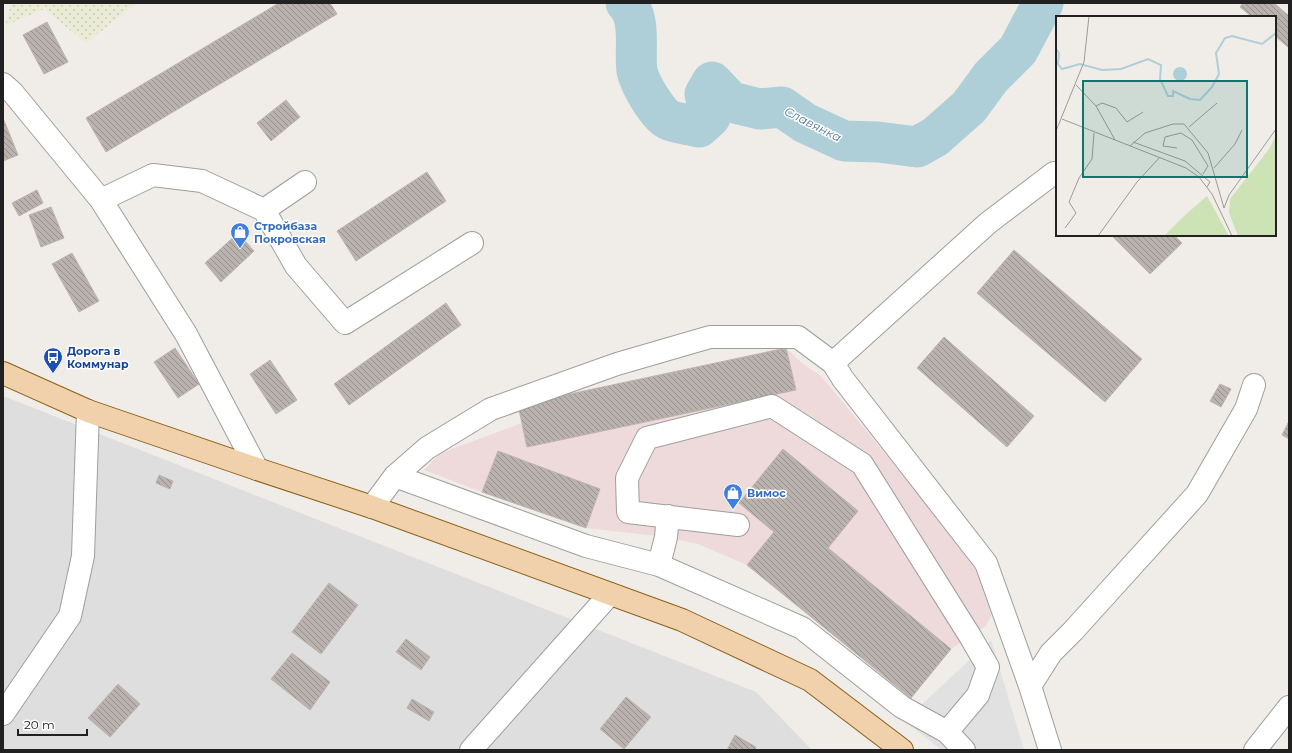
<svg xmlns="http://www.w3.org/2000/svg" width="1292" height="753" font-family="Montserrat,sans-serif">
<defs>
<pattern id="farmland-dots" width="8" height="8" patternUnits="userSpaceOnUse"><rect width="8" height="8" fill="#ebecd6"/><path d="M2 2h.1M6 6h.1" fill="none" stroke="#c9cab7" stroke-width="1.8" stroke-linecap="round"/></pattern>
<pattern id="building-back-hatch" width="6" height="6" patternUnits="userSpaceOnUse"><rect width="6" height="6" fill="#b9b2ae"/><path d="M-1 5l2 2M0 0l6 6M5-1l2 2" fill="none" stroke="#96908d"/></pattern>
</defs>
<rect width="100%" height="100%" fill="#f0ede8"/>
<!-- residential -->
<path fill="#dedede" d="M3 396 756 692 812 750H3Z"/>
<!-- commercial -->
<path fill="#eedada" d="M786 348 802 363 822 377 969 556 994 610 986 626 951 649 911 698 747 565 698 544 666 537 586 528 482 492 424 470 441 453 522 423 518 405Z"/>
<!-- farmland -->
<path fill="url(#farmland-dots)" d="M11 3H137L86 43 44 9 5 26Z"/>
<!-- parking -->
<path fill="#e1e1e1" d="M991 640 1024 750H942L904 721Z"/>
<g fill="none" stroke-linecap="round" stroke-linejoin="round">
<!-- river -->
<path stroke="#afcfd8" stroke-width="41" d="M626 3C642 19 634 51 637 71 640 84 657 114 669 120 674 123 692 125 699 127L710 117 705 94 712 82 731 102 760 109 782 107 805 123 844 141 878 142 917 147 935 137 969 107 991 77 1018 50 1043 3"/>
</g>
<!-- building -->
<path fill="url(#building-back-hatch)" stroke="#c0b4ac" d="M279 3H330L337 14 106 152 86 118Z
M1243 3H1274L1289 16V48L1275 36V17H1252L1240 7Z
M47 22 68 62 44 74 23 35Z
M286 100 300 117 271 141 257 123Z
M3 118 18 155 3 161Z
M427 172 446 201 356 261 337 231Z
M37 190 43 203 19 216 12 203Z
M51 207 64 238 41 247 29 215Z
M238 233 254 251 221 282 205 263Z
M1111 235H1174L1182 243 1150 274Z
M1014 250 1142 359 1105 402 977 293Z
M72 253 99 301 79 312 52 264Z
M446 303 461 325 349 405 334 384Z
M944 337 1034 416 1007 447 917 368Z
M175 348 199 384 178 398 154 362Z
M786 348 796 390 527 447 518 405Z
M270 360 297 400 276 414 250 374Z
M1220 384 1231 389 1221 407 1210 401Z
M1289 421V439L1282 435Z
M783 449 858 511 828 548 951 649 911 698 747 565 774 532 739 503Z
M498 451 600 489 586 528 482 492Z
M159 475 173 481 170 489 156 483Z
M329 583 358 605 321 654 292 632Z
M406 639 430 657 421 670 396 652Z
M292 653 330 682 310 710 271 679Z
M118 684 140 704 110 737 88 718Z
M626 697 651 717 624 749 600 729Z
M412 699 434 712 429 721 407 708Z
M735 735 756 747 755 750H727Z"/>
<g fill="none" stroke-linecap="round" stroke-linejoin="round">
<defs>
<path id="minor" d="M3 84 13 93 101 200 186 334 257 469
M101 200 153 175 202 181 264 210 296 266 345 323 472 243
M264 210 305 182
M833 363 988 223 1054 173
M395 476 586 546 659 565 802 628 902 707 947 732 964 750
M372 507 395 476 427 448 491 409 617 364 710 337H798L833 363 843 379 986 563 1030 686 1050 750
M738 525 628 512 627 478 647 438 772 406 862 464 970 636 988 667 978 695 947 732
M659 565 666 537 668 516
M1030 686 1051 653 1073 631 1197 494 1246 409 1254 385
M3 714 70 616 83 556 88 411
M471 750 610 594
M1255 750 1289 707"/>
<path id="major" d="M3 373 88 411 257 469 372 507 682 620 810 680 902 750"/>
</defs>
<!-- minor casing -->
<use href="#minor" stroke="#9e9e9e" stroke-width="24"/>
<!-- major casing -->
<use href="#major" stroke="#8a5f13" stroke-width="24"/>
<!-- minor -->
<use href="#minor" stroke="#fff" stroke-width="22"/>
<!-- major -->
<use href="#major" stroke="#f1d1ac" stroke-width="22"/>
</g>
<!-- icons -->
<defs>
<symbol id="shop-pin" viewBox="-11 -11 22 30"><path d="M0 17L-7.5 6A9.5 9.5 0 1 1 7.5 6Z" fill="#3f7fe0" stroke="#fff"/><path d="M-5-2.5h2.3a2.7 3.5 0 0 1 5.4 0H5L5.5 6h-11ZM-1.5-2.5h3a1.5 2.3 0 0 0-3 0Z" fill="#fff"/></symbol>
<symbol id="bus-pin" viewBox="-11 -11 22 30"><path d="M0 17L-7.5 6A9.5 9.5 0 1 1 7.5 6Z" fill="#1a4fb4" stroke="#fff"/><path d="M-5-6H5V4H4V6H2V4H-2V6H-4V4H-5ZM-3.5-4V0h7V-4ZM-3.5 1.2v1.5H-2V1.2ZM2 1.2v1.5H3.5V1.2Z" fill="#fff"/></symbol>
</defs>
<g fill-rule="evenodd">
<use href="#shop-pin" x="229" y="221" width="22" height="30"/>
<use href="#bus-pin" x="42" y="346" width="22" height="30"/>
<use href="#shop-pin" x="722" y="482" width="22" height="30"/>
</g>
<g text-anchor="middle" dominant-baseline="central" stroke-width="3" stroke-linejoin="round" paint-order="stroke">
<!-- shop labels -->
<g font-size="11" font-weight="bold" fill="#366cbe" stroke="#fff" text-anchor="start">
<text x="254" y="226">Стройбаза<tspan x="254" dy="13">Покровская</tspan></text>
<text x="747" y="493">Вимос</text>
</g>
<!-- transit labels -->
<g font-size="11" font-weight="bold" fill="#164399" stroke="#fff" text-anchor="start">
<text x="67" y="351">Дорога в<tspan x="67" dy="13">Коммунар</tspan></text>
</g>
<!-- water labels -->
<g font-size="12" font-style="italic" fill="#517696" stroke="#fff">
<text transform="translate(813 124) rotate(27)">Славянка</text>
</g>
</g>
<!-- overview -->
<g transform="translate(1056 16)">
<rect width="220" height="220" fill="#f0ede8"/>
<path d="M220 120V220H182L173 197 174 183 213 133ZM151 180 173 220H108L129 199Z" fill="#cde3b5"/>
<path d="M117 58a7 7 0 1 1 14 0a7 7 0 1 1-14 0Z" fill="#afcfd8"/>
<path fill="none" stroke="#afcfd8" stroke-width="2" d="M0 33 3 37 2 48 6 53 24 48 46 54 65 53 92 43 105 49 104 63 112 80H117V75L134 83 144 84 156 71 163 58 160 37 169 22 176 20 206 28 220 17"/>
<path fill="none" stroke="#9d9b98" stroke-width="1" d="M20 69 40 90 59 124M40 90 46 87 60 92 71 106 87 96M6 103 130 152 143 161 156 178 176 220M133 111 161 87M0 115 28 46 33 0M77 126 129 145 154 166 151 171M74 130 89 117 117 108H128L152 137 168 192M121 132 107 130 109 121 125 117 136 124 152 150 147 158M158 152 179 128 186 114M168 192 173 179 220 113M9 212 20 197 13 186 23 162 36 143 38 117M42 220 81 166 104 141"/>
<path fill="#0f766e" fill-opacity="0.15" stroke="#0f766e" stroke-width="2" d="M27 65H191V161H27Z"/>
<rect width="220" height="220" fill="none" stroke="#212121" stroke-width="2"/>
</g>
<!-- border -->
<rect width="1292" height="753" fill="none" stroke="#212121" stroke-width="8"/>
<!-- scale -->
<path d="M18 729v6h69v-6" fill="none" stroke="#212121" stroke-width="2"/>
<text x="24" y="729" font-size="12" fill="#212121" stroke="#ffffff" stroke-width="3" paint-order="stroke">20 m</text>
</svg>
